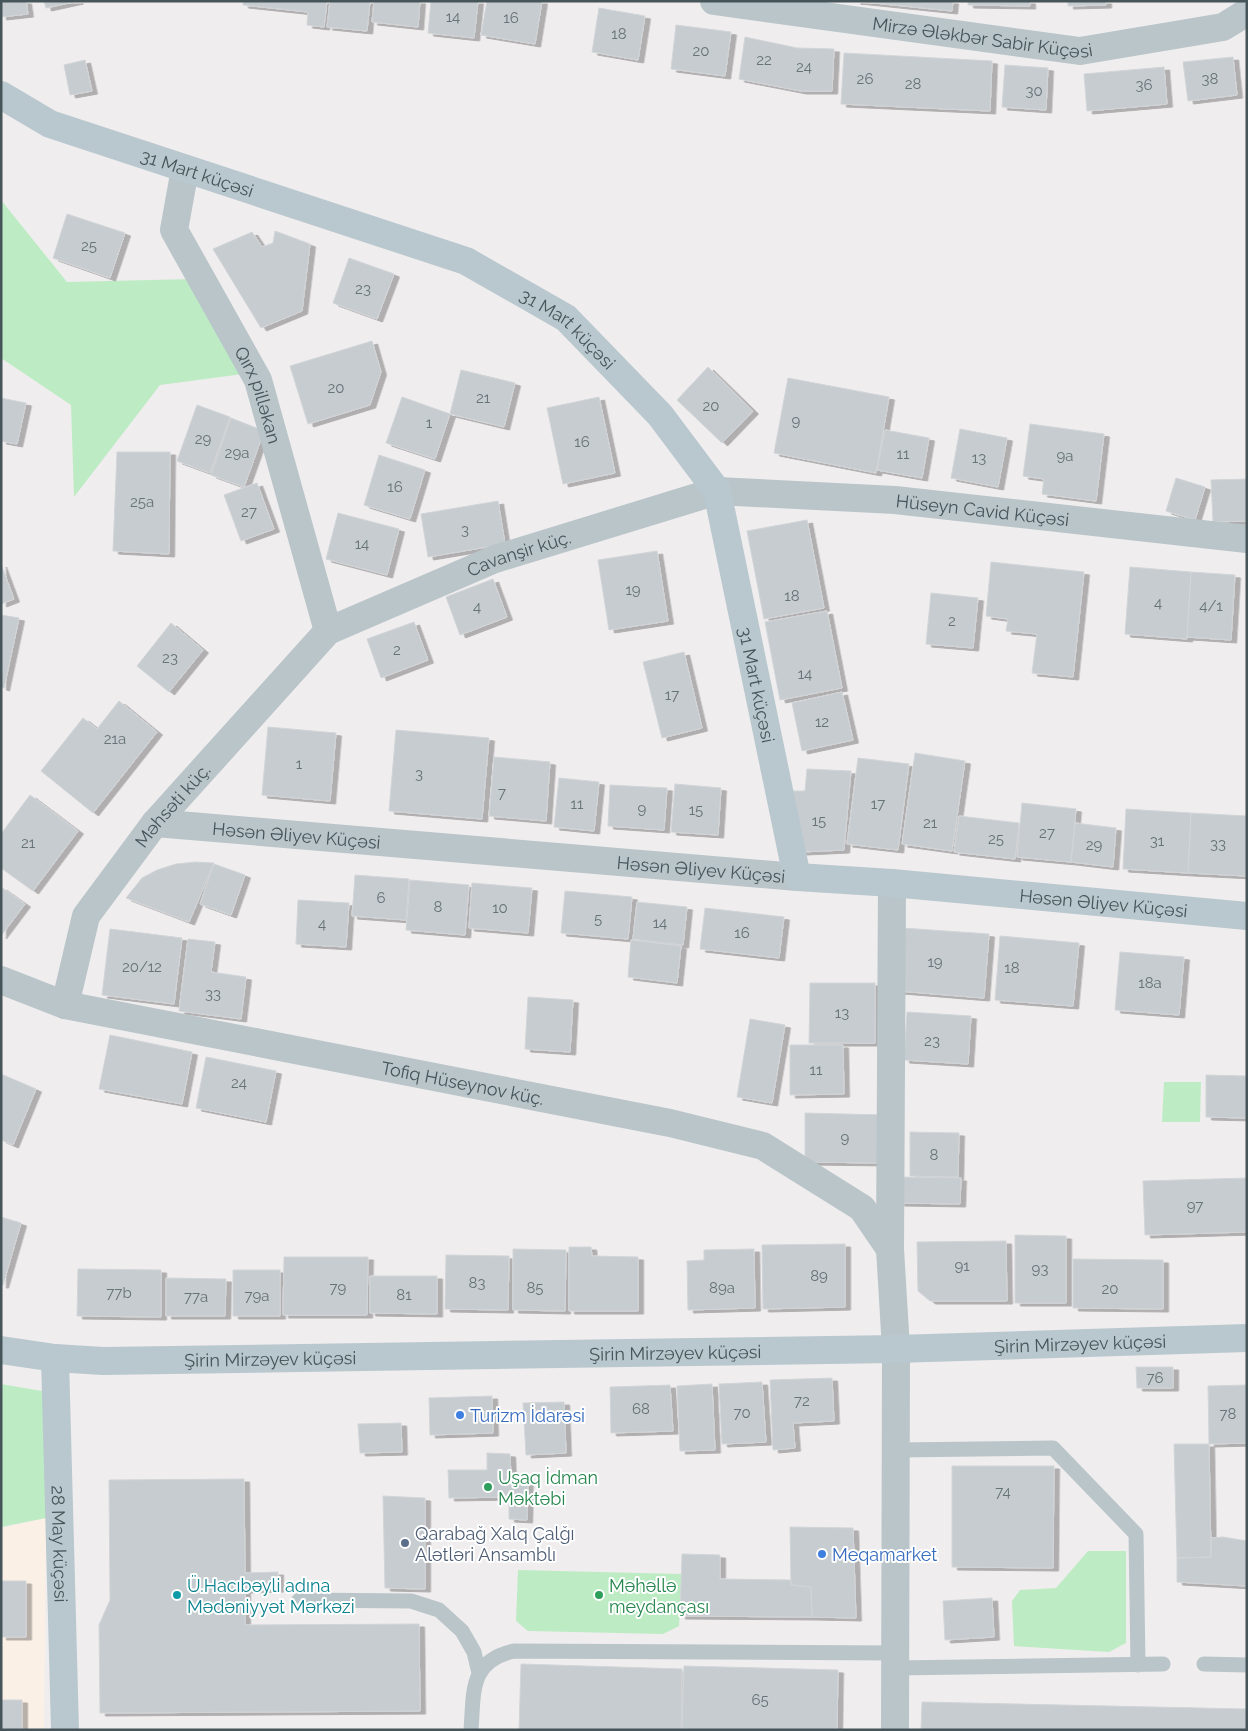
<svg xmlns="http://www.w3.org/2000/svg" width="1248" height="1731" font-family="Raleway,sans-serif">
<defs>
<filter id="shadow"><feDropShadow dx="5.5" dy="3" stdDeviation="0" flood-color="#0004"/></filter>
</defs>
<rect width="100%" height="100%" fill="#f0edee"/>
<!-- commercial -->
<path fill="#faf0e6" d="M46 1518 44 1730H1V1528Z"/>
<!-- green -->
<path fill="#bdecc4" d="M1 200 67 282 193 279 243 374 160 385 74 497 71 405 1 358Z
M1164 1082H1201L1200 1122H1162Z
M1 1384 48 1392 46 1518 1 1527Z
M1088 1551H1126V1643L1109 1652 1014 1646 1012 1601 1020 1590 1056 1588Z
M518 1570 682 1574 679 1626 663 1634 528 1631 516 1621Z"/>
<!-- building -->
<path fill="#c7ccd0" stroke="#d1d5d8" filter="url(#shadow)" d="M1 1H26L28 14 1 17Z
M44 1H78L46 8Z
M243 1H327L324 27 307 25 308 12 243 5Z
M330 1H370L367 31 327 27Z
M374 1H420L418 27 372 22Z
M431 1H478L474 38 428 33Z
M487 1H542L535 44 481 35Z
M855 1H953L952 11Z
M968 1H1030V6L968 5Z
M1068 1H1106V5L1068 6Z
M599 8 645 16 638 60 592 52Z
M676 25 731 32 725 76 671 69Z
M745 37 797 48 834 49 832 91H801L739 79Z
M844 53 992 61 990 111 841 104Z
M1233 57 1237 95 1188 101 1183 62Z
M85 60 92 91 70 95 64 65Z
M1005 65 1048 68 1046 110 1002 107Z
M1164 67 1167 104 1087 111 1084 74Z
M67 214 125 233 110 278 53 258Z
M275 231 310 244 302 311 261 328 213 249 252 232 262 247 273 243Z
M349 258 394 274 377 319 333 303Z
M372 341 381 372 370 405 308 424 290 366Z
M708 367 753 411 722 443 677 400Z
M461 370 515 383 504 427 450 414Z
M788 378 889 397 876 473 774 453Z
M402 397 450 414 435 459 386 443Z
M599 397 615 473 563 484 547 408Z
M1 398 26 403 17 444 1 441Z
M197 405 230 417 210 473 177 461Z
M231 418 264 431 244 487 211 475Z
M1030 424 1104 434 1096 501 1042 494 1044 479 1023 476Z
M960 429 1007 438 998 487 951 478Z
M885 430 929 438 922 478 877 470Z
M117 452H170L169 554 113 551Z
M379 455 425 470 410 519 364 505Z
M1176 478 1205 487 1195 520 1166 511Z
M1247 479V521L1213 522 1211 480Z
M257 483 274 529 241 541 224 495Z
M498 501 505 544 428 557 421 514Z
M338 513 399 529 387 575 326 559Z
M807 520 824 608 764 619 747 531Z
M657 551 668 621 609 630 598 560Z
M991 562 1084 572 1073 677 1032 673 1037 634 1006 631 1008 619 986 616Z
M1 564 14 599 1 604Z
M1130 567 1191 572 1187 639 1125 634Z
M1191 572 1235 575 1231 640 1187 637Z
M493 579 507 617 460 635 446 597Z
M931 593 978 598 973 648 926 644Z
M827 611 842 688 780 700 765 622Z
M1 615 19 618 4 688 1 687Z
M414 622 428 660 381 678 367 639Z
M171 623 203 650 169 692 137 666Z
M684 652 702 728 662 738 643 662Z
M842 692 853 740 802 751 792 703Z
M119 701 157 732 93 813 41 771 83 718 97 729Z
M268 727 336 733 330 801 262 795Z
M396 730 489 738 482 819 389 811Z
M915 753 965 761 952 851 902 844Z
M494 757 550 762 546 821 489 816Z
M858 758 909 764 898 850 847 844Z
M807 769 851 771 844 850 801 852 785 791H805Z
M559 778 599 782 594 831 554 827Z
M675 784 721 788 718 835 671 832Z
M610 785 667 788 664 830 608 826Z
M30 795 78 831 33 891 1 868V834Z
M1022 803 1076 809 1071 862 1017 857Z
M1126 809 1191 813 1188 873 1123 869Z
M1191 813 1247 816V876L1188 873Z
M959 816 1019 823 1015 859 954 852Z
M1075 823 1116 828 1113 867 1071 862Z
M195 862 214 863 189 922 126 898 142 878 157 870 176 864Z
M214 864 245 875 231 915 200 904Z
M355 875 409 879 406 920 352 916Z
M410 880 469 885 465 935 406 930Z
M472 883 532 888 528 933 469 928Z
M1 887 25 904 1 936Z
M565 891 632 897 628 939 561 933Z
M298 900 349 903 346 947 296 944Z
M637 902 687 907 683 945 633 939Z
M705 908 784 917 779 958 700 949Z
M903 928 989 934 984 998 898 991Z
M110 929 182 938 174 1004 102 995Z
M1000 936 1079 943 1073 1006 995 1000Z
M188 939 215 942 211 972 246 977 241 1019 179 1011Z
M631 940 681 946 677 983 628 977Z
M1120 952 1184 957 1179 1015 1115 1010Z
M810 983H875V1043H809Z
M528 997 573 1000 570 1052 525 1049Z
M907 1012 971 1016 968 1064 904 1060Z
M750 1019 785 1025 772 1103 737 1097Z
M110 1035 192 1052 182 1104 99 1089Z
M790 1045H843L844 1094 790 1095Z
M206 1057 276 1071 266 1122 196 1108Z
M1 1074 36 1089 13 1145 1 1140Z
M1206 1075 1247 1076V1118L1206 1117Z
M805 1113 886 1115 885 1163 805 1162Z
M910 1132 959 1133 958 1177 910 1176Z
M900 1177 961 1178 960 1204 899 1203Z
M1247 1178V1232L1145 1235 1143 1181Z
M1 1217 21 1223 3 1285H1Z
M1015 1235 1066 1236V1303H1015Z
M1006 1241 1007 1301H930L918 1291 917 1242Z
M845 1244V1307L763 1309 762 1245Z
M569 1247H591L592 1256 638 1257V1311H569Z
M513 1249 566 1250 565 1311 513 1310Z
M754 1249 755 1308 688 1310 687 1261 704 1260V1250Z
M446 1255 509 1256 508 1310 445 1309Z
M284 1257H368L367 1315H283Z
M1073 1259 1163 1260V1309L1073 1308Z
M78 1269 161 1270V1317L77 1316Z
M233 1270H280V1316H233Z
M370 1276H437V1314L370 1313Z
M166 1278 226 1279 225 1316H166Z
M1136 1367H1173V1388H1137Z
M832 1378 834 1421 793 1423 795 1448 773 1450 770 1380Z
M762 1382 766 1442 722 1444 719 1384Z
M712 1384 715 1450 680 1451 677 1386Z
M670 1385 673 1431 611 1433 610 1387Z
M1247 1385V1443L1209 1444 1208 1386Z
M492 1396 493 1433 430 1435 429 1398Z
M564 1402 566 1453 526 1455 523 1403Z
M401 1423 402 1452 360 1453 358 1424Z
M1174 1444H1209L1211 1557 1177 1558Z
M487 1453 510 1454 511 1477H528L527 1520 509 1519V1497L449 1498 448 1470H487Z
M952 1466H1054L1053 1568 952 1567Z
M244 1479 245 1573 278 1572V1589L245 1590V1625L419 1624 420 1711 100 1713 99 1625 110 1600 109 1480Z
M383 1496 425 1498V1589L385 1588Z
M790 1527 853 1528 856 1618 812 1617 811 1587 791 1585Z
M1223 1537 1247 1541V1586L1177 1582V1558L1211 1557V1538Z
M682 1554 720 1555V1579L791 1580V1585L811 1587 812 1617 680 1616Z
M1 1581H26V1637H1Z
M992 1598 994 1637 945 1640 943 1601Z
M521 1664 682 1669 681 1730H519Z
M684 1666 838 1670 837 1730H682Z
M1 1700H22V1730H1Z
M922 1702 1247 1709V1730H921Z"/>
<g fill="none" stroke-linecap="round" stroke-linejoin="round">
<!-- lane -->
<path stroke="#b9c5c9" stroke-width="15" d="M896 1450 1053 1448 1136 1534 1138 1665
M299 1600 411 1601 439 1610 462 1631 474 1652 479 1673
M1204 1664 1247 1665
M895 1668 1163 1664
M471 1730C474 1692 469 1661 514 1651L894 1653"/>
<!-- street -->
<g stroke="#b9c5c9" stroke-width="28">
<path id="s1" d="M714 1 1080 51 1223 27 1247 12"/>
<path id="s2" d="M185 169 174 230 258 380 328 631"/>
<path id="s3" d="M155 823 797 877"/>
<path d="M892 883 890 1249 896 1349 895 1730"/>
<path id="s4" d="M1 980 65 1005 670 1123 763 1146 862 1208 890 1249"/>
<path id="s5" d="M65 1005 86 916 155 823 328 631 495 559 717 491 895 500 1247 539"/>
</g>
<!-- secondary -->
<g stroke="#b9c8ce" stroke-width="28">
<path id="s6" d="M1 95 50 124 466 261 566 318 660 415 717 491 797 877 892 883 1247 916"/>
<path id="s7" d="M1 1350 55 1358 103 1361 896 1349 1247 1338"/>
<path id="s8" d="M55 1358 65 1730"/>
</g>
</g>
<!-- markers -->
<g fill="#3f7fe0" stroke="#fff" stroke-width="2">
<circle cx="460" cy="1415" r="5"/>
<circle cx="822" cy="1554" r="5"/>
</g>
<g fill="#2e9e5b" stroke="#fff" stroke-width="2">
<circle cx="488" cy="1487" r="5"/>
<circle cx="599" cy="1595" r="5"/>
</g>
<circle fill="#5c6f8a" stroke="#fff" stroke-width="2" cx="405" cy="1543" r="5"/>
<circle fill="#0f9aa8" stroke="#fff" stroke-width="2" cx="177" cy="1595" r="5"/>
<g text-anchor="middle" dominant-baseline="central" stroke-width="4" stroke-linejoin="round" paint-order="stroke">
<!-- number labels -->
<g font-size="15" fill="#667377">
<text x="453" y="17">14</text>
<text x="511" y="18">16</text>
<text x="619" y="34">18</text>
<text x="701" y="51">20</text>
<text x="764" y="60">22</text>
<text x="804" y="67">24</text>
<text x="865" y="79">26</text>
<text x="1210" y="79">38</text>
<text x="913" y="84">28</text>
<text x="1144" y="85">36</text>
<text x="1034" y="91">30</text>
<text x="89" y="246">25</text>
<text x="363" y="289">23</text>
<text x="336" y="388">20</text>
<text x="483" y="398">21</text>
<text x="711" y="406">20</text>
<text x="796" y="421">9</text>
<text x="429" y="423">1</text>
<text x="203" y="439">29</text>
<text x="582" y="442">16</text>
<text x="237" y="453">29a</text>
<text x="903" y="454">11</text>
<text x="1065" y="456">9a</text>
<text x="979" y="458">13</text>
<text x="395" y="487">16</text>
<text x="142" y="502">25a</text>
<text x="249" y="512">27</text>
<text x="465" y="530">3</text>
<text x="362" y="544">14</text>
<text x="633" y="590">19</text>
<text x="792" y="596">18</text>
<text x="1158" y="603">4</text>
<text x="1211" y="606">4/1</text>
<text x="477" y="607">4</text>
<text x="952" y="621">2</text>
<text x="397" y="650">2</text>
<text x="170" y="658">23</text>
<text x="805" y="674">14</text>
<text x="672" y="695">17</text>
<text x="822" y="722">12</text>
<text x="115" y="739">21a</text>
<text x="299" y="764">1</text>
<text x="419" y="774">3</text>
<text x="502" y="793">7</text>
<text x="577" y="804">11</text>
<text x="878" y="804">17</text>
<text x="642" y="809">9</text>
<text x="696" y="810">15</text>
<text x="819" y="821">15</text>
<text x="930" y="823">21</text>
<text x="1047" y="833">27</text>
<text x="996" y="839">25</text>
<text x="1157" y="841">31</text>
<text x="28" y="843">21</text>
<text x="1218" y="844">33</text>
<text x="1094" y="845">29</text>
<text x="381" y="898">6</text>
<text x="438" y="907">8</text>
<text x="500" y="908">10</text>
<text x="598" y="919">5</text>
<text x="660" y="923">14</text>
<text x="322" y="924">4</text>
<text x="742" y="933">16</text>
<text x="935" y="962">19</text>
<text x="142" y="967">20/12</text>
<text x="1012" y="968">18</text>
<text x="1150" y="983">18a</text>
<text x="213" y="994">33</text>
<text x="842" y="1013">13</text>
<text x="932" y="1041">23</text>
<text x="816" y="1070">11</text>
<text x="239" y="1083">24</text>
<text x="845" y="1138">9</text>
<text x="934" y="1155">8</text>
<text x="1195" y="1206">97</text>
<text x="962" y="1266">91</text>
<text x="1040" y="1269">93</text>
<text x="819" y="1276">89</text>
<text x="477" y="1283">83</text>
<text x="338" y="1288">79</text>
<text x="535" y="1288">85</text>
<text x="722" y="1288">89a</text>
<text x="1110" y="1289">20</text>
<text x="119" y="1293">77b</text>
<text x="404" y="1295">81</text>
<text x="257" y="1296">79a</text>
<text x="196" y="1297">77a</text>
<text x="1155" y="1378">76</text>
<text x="802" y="1401">72</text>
<text x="641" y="1409">68</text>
<text x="742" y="1413">70</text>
<text x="1228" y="1414">78</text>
<text x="1003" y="1492">74</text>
<text x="760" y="1700">65</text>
</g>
<!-- street labels -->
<g font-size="18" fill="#465559" stroke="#fff">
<text stroke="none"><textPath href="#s1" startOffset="271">Mirzə Ələkbər Sabir Küçəsi</textPath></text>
<text stroke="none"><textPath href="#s6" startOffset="212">31 Mart küçəsi</textPath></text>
<text stroke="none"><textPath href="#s6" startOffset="618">31 Mart küçəsi</textPath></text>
<text stroke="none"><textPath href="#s2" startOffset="248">Qırx pilləkan</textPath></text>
<text stroke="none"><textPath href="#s5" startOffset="1146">Hüseyn Cavid Küçəsi</textPath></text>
<text stroke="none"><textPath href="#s5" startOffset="672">Cavanşir küç.</textPath></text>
<text stroke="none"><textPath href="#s6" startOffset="1038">31 Mart küçəsi</textPath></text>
<text stroke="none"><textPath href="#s5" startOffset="232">Məhsəti küç.</textPath></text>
<text stroke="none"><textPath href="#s3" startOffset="142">Həsən Əliyev Küçəsi</textPath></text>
<text stroke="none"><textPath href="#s3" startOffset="548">Həsən Əliyev Küçəsi</textPath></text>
<text stroke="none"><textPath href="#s6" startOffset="1542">Həsən Əliyev Küçəsi</textPath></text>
<text stroke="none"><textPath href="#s4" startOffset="474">Tofiq Hüseynov küç.</textPath></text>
<text stroke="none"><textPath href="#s7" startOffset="1080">Şirin Mirzəyev küçəsi</textPath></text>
<text stroke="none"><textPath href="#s7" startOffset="675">Şirin Mirzəyev küçəsi</textPath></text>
<text stroke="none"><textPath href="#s7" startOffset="270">Şirin Mirzəyev küçəsi</textPath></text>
<text stroke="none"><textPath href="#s8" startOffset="186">28 May küçəsi</textPath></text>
</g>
<!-- shop labels -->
<g font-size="18" fill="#366cbe" stroke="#fff" text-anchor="start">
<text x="470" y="1415">Turizm İdarəsi</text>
<text x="832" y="1554">Meqamarket</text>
</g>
<!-- leisure labels -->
<g font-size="18" fill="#27864d" stroke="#fff" text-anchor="start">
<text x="498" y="1477">Uşaq İdman<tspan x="498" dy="21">Məktəbi</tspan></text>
<text x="609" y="1585">Məhəllə<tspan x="609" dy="21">meydançası</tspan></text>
</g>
<!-- service labels -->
<g font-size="18" fill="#4e5e75" stroke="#fff" text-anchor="start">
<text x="415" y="1533">Qarabağ Xalq Çalğı<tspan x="415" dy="21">Alətləri Ansamblı</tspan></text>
</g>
<!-- culture labels -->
<g font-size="18" fill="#0d838f" stroke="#fff" text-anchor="start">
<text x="187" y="1585">Ü.Hacıbəyli adına<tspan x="187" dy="21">Mədəniyyət Mərkəzi</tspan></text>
</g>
</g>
<!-- border -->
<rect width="1248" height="1731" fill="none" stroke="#465559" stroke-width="5"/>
</svg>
